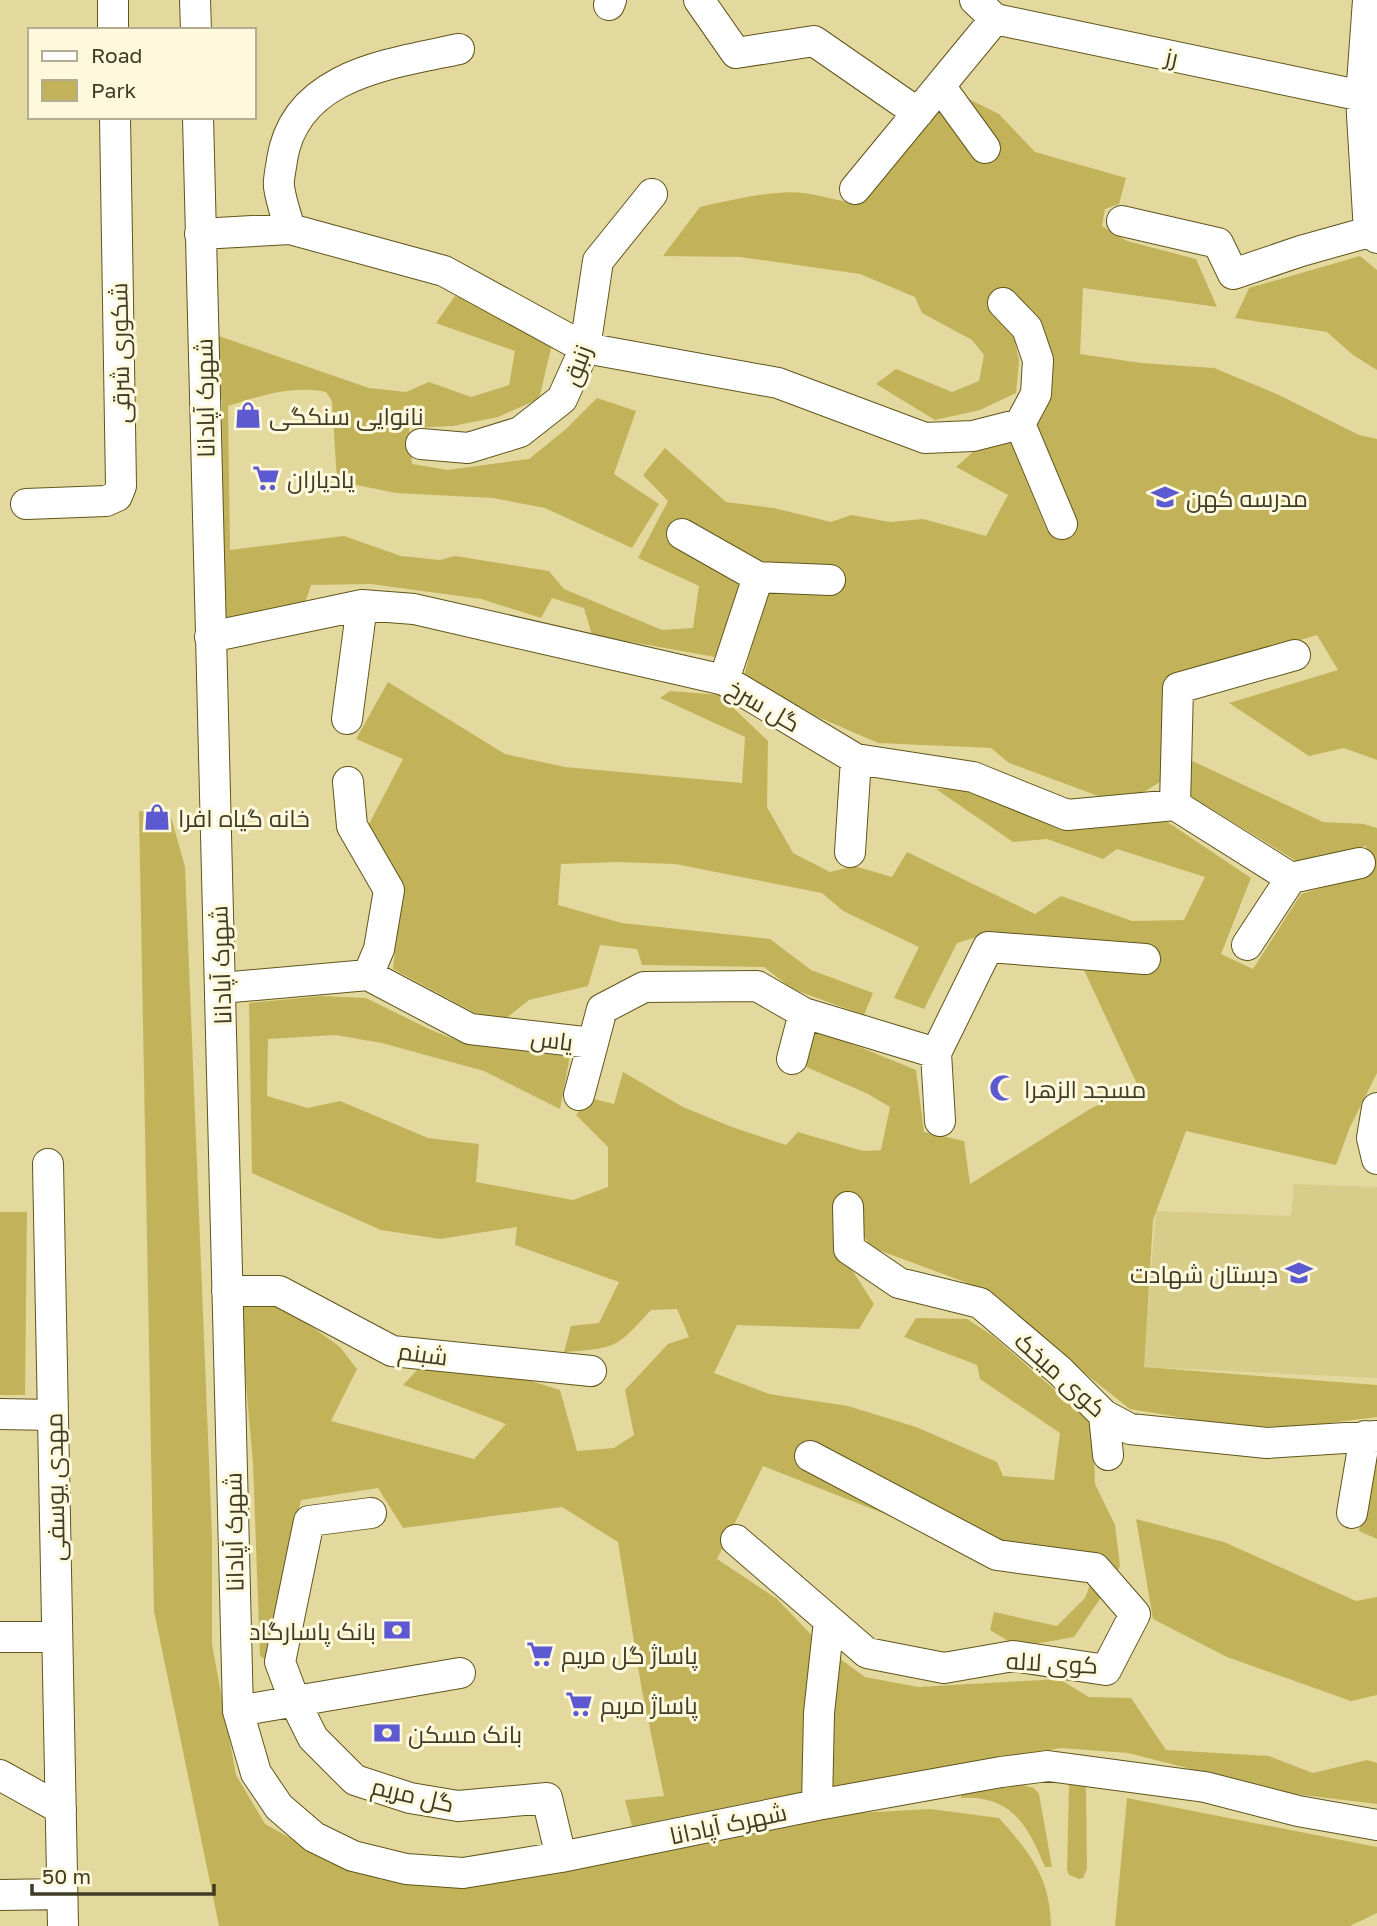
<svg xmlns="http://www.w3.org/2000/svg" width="1377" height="1926" font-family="'Golos Text',Cairo,sans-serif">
<rect width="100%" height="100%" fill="#e3d99e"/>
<!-- built -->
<path fill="#d8cc8a" d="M1294 1184 1377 1187V1378L1143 1367 1156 1211 1291 1216Z"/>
<!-- green -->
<path fill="#c2b35b" d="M967 98 999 114 1035 152 1126 178 1119 204 1105 209 1102 226 1127 241 1196 259 1217 307 1083 288 1080 354 1141 363 1214 368 1279 395 1359 435 1377 439V760L1344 748 1309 756 1229 703 1338 670 1317 635 1171 679 1166 778 1141 794 1101 797 1009 763 991 748 878 743 818 717 744 676 766 591 763 565 679 519 666 539 741 582 715 657 592 635 584 608 552 598 541 618 481 599 371 584 311 585 304 606 223 625 222 404 213 334 369 388 406 392 429 382 471 397 509 385 515 351 436 323 455 296 502 312 552 344 539 399 498 417 453 426 409 428 412 464 448 470 529 459 566 429 597 398 636 411 614 474 659 504 632 548 545 508 493 498 396 493 337 481 332 401 326 392C295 385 258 396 228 406L230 550 344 536 401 556 440 560 455 556 549 571 564 589 662 630 693 628 699 586 638 558 668 501 643 475 665 448 726 502 774 508 831 522 851 515 890 522 923 519 986 536 1008 495 956 467 974 451 1011 442 1047 531 1073 534 1032 422 1035 320 1000 288 989 300 1013 332 1019 361 1016 393 980 410 935 420 876 384 896 369 952 392 979 381 984 355 972 340 922 313 915 297 860 274 740 257 663 256 700 207C727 201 776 189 803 193 823 195 841 203 862 203L938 105 975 161 992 159Z
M1360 256 1377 270V370L1353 355 1327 332 1235 318 1249 288Z
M388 682 505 754 565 767 742 783 745 737 660 698 670 691 720 695 768 741 767 807 793 853 830 872 854 866 892 877 907 852 1035 914 1061 896 1132 921 1184 920 1205 877 1117 849 1103 859 1047 839 1013 842 936 789 984 790 1160 817 1251 878 1221 954 1253 969 1301 894 1369 873 1366 846 1298 862 1190 796 1186 758 1323 822 1364 824 1377 828V1073L1350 1127 1336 1165 1186 1131 1153 1220 1144 1367 1377 1385V1417L1296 1427 1232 1426 1130 1409 1010 1314 965 1282 870 1247 856 1220 850 1192 841 1200V1253L874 1304 859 1329 737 1325 714 1373 769 1394 848 1406 916 1427 997 1462 1003 1476 1054 1480 1060 1433 980 1379 977 1365 904 1337 916 1318 967 1319 993 1336 1093 1423 1095 1484 1115 1525 1120 1566 1115 1577 1074 1637 1018 1647 990 1630 994 1612 1057 1626 1085 1598 1093 1577 918 1527 763 1466 717 1559 777 1599 820 1644 865 1677 918 1687 1059 1679 1089 1697 1131 1698 1166 1750 1269 1756 1313 1773 1367 1760 1377 1763V1804L1286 1793 1128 1753 1061 1748 766 1799 632 1826 625 1800 664 1796 642 1691 618 1542 562 1507 403 1528 378 1488 301 1500 275 1627 271 1663 260 1656 253 1463 239 1304 279 1303 340 1347 357 1369 331 1421 474 1459 506 1424 403 1385 420 1367 528 1380 560 1390 577 1451 614 1448 634 1435 625 1390 668 1344 689 1337 677 1309 651 1310C615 1349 617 1348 564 1352L571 1326 599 1323 619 1282 515 1245 517 1227 440 1239 381 1230 252 1173 249 1003 321 996 366 998 431 1030 464 1043 570 1056 560 1109 484 1071 382 1043 335 1035 268 1039 267 1096 308 1108 340 1101 428 1138 479 1144 476 1182 573 1200 608 1187V1147L576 1115 590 1098 614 1104 623 1072 683 1107 732 1127 786 1145 798 1132 863 1151 881 1150 890 1107 868 1094 802 1065 813 1028 916 1070 924 1132 964 1141 970 1184 1090 1109 1138 1086 1083 968H1155L1153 945 990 933 957 943 924 1009 894 998 919 947 843 911 822 893 675 864 617 862 561 864 558 905 622 923 770 939 811 970 873 993 864 1015 792 989 764 967 642 965 637 949 600 945 588 986 529 1000 504 1020 475 1013 393 969 402 881 368 826 403 759 356 739Z
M139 811 171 817 185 867 212 1536V1644L236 1775 265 1824 319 1854 382 1880 458 1888 653 1854 840 1814 930 1809 999 1818C1030 1853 1050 1877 1051 1926H219L154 1611Z
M0 1212H27L25 1395H0Z
M1377 1455V1539L1359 1531Z
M1136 1519 1224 1542 1356 1601 1377 1597V1695L1351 1701 1227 1657 1153 1619Z
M1070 1783 1085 1784 1086 1790 1087 1869 1083 1878 1079 1879 1069 1875 1067 1870 1069 1787Z
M1022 1785 1034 1788 1039 1794 1052 1867H1045C1028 1826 1012 1795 961 1798V1789Z
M1127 1798 1377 1847V1913L1350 1926H1115Z"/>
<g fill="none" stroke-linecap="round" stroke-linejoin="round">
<defs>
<path id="minor" d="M113 0V30
M195 0 196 30
M699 0 736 53 814 41 918 113
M975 0 995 19 1377 99
M1368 0 1361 98 1369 232
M609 5 611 0
M459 49C390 64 295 74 282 160 281 169 278 179 279 187 281 201 286 215 290 229L444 271 585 348 778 383 925 438 973 436 1020 424
M940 86 985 148
M198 117 238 1711 256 1773 279 1807 314 1837 353 1856 406 1869 463 1873 561 1857 817 1805 1001 1772 1048 1766 1205 1787 1298 1811 1377 1825
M855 189 995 19
M1122 221 1218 243 1233 274 1301 251 1369 232 1377 238
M200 234 290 229
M1003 303 1027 328 1038 360 1036 394 1020 424 1062 524
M421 444 468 448 520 432 562 399 585 348 598 261 652 194
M26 504 106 501 117 496 121 486 115 117
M682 534 758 577 830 580
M210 637 362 605 414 609 724 680 856 759 973 777 1067 815 1175 805 1291 878
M724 680 758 577
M347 719 362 605
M348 782 352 826 389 890 379 949 368 975
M1175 805 1178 688 1295 655
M850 852 856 759
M1247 945 1291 878 1360 863
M221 988 368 975 470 1029 593 1043 602 1009 644 987 757 986 804 1013 936 1053
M792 1059 804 1013
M579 1095 593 1043
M1377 1108 1372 1138 1377 1159
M940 1121 936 1053 988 947 1145 959
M48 1164 63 1926
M848 1207 849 1249 899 1283 980 1303 1060 1371 1104 1415 1130 1429 1267 1443 1377 1436
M227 1291H279L392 1351 591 1371
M0 1414 53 1415
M1104 1415 1108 1455
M371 1513 309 1521 280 1662 295 1702 313 1738 355 1780 410 1798 458 1806 547 1798 561 1857
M1352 1513 1365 1436
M736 1540 867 1653 944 1668 1013 1656 1106 1670 1135 1614 1095 1568 997 1555 810 1456
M0 1637H57
M238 1711 460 1673
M0 1775 61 1809
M817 1805 819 1713 829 1621
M0 1895 62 1894"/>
</defs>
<!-- minor casing -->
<use href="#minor" stroke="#60561d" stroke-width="32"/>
<!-- minor -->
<use href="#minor" stroke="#fff" stroke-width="30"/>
</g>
<!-- icons -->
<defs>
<symbol id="shop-bare" viewBox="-9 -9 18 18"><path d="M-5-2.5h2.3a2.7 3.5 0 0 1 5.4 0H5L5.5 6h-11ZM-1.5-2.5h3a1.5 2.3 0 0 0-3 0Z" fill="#5c59d1" stroke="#fef9dc" stroke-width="2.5" paint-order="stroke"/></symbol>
<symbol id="supermarket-bare" viewBox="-9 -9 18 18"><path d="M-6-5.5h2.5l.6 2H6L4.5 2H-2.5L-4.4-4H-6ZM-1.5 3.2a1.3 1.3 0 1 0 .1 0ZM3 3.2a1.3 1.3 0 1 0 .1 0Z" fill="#5c59d1" stroke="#fef9dc" stroke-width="2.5" paint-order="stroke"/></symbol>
<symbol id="school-bare" viewBox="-9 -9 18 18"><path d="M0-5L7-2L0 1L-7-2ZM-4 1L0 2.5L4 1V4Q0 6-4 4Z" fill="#5c59d1" stroke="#fef9dc" stroke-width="2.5" paint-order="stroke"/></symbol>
<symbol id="mosque-bare" viewBox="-9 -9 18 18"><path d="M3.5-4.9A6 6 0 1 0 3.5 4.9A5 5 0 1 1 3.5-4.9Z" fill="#5c59d1" stroke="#fef9dc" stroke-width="2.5" paint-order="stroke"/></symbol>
<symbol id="bank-bare" viewBox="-9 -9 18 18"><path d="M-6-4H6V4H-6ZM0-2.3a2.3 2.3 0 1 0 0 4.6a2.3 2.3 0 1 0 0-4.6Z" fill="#5c59d1" stroke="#fef9dc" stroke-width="2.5" paint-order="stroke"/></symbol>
</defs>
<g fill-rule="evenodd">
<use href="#shop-bare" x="229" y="396" width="38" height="38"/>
<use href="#supermarket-bare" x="247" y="459" width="38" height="38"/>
<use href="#school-bare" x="1146" y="478" width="38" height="38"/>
<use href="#shop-bare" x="138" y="798" width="38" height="38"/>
<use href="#mosque-bare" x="984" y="1069" width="38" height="38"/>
<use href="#school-bare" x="1280" y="1254" width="38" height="38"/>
<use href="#bank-bare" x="378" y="1611" width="38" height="38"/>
<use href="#supermarket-bare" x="521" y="1635" width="38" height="38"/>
<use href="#supermarket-bare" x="560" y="1685" width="38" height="38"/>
<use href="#bank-bare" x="368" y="1714" width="38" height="38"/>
</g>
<g text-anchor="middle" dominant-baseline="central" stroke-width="6" stroke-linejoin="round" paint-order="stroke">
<!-- street labels -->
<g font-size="24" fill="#403b24" stroke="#fef9dc">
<text transform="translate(1172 56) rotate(12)">رز</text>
<text transform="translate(119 353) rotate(-91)">شکوری شرقی</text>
<text transform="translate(576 365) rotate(-69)">زنبق</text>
<text transform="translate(204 398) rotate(-91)">شهرک آپادانا</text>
<text transform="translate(764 705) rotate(30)">گل سرخ</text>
<text transform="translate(220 965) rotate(-92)">شهرک آپادانا</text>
<text transform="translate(552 1039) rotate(7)">یاس</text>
<text transform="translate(423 1353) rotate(8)">شبنم</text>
<text transform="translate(1061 1374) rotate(42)">کوی میخک</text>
<text transform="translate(54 1487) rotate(-91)">مهدی یوسفی</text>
<text transform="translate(233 1532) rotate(-91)">شهرک آپادانا</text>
<text transform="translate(1052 1662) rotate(3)">کوی لاله</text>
<text transform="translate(413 1794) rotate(13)">گل مریم</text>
<text transform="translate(728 1823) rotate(-12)">شهرک آپادانا</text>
</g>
<!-- poi labels -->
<g font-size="24" fill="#403b24" stroke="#fef9dc" text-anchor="start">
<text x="269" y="415">نانوایی سنکگی</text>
<text x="287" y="478">یادیاران</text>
<text x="1186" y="497">مدرسه کهن</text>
<text x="178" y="817">خانه گیاه افرا</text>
<text x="1024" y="1088">مسجد الزهرا</text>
<text x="1278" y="1273" text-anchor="end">دبستان شهادت</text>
<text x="376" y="1630" text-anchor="end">بانک پاسارگاد</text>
<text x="561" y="1654">پاساژ گل مریم</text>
<text x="600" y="1704">پاساژ مریم</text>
<text x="408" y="1733">بانک مسکن</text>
</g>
</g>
<!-- legend -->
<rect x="28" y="28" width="228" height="91" fill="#fef9dc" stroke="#b2ad92" stroke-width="2"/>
<rect x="42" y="51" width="35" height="10" fill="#ffffff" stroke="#b2ad92" stroke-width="2"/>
<text x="91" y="63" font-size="21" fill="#403b24">Road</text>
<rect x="42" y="80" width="35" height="21" fill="#c2b35b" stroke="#b2ad92" stroke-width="2"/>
<text x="91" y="98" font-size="21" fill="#403b24">Park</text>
<!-- scale -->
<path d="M32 1884v10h182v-10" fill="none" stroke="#403b24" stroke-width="3.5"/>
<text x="42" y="1884" font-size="21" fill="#403b24" stroke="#fef9dc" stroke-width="5" paint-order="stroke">50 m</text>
</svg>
